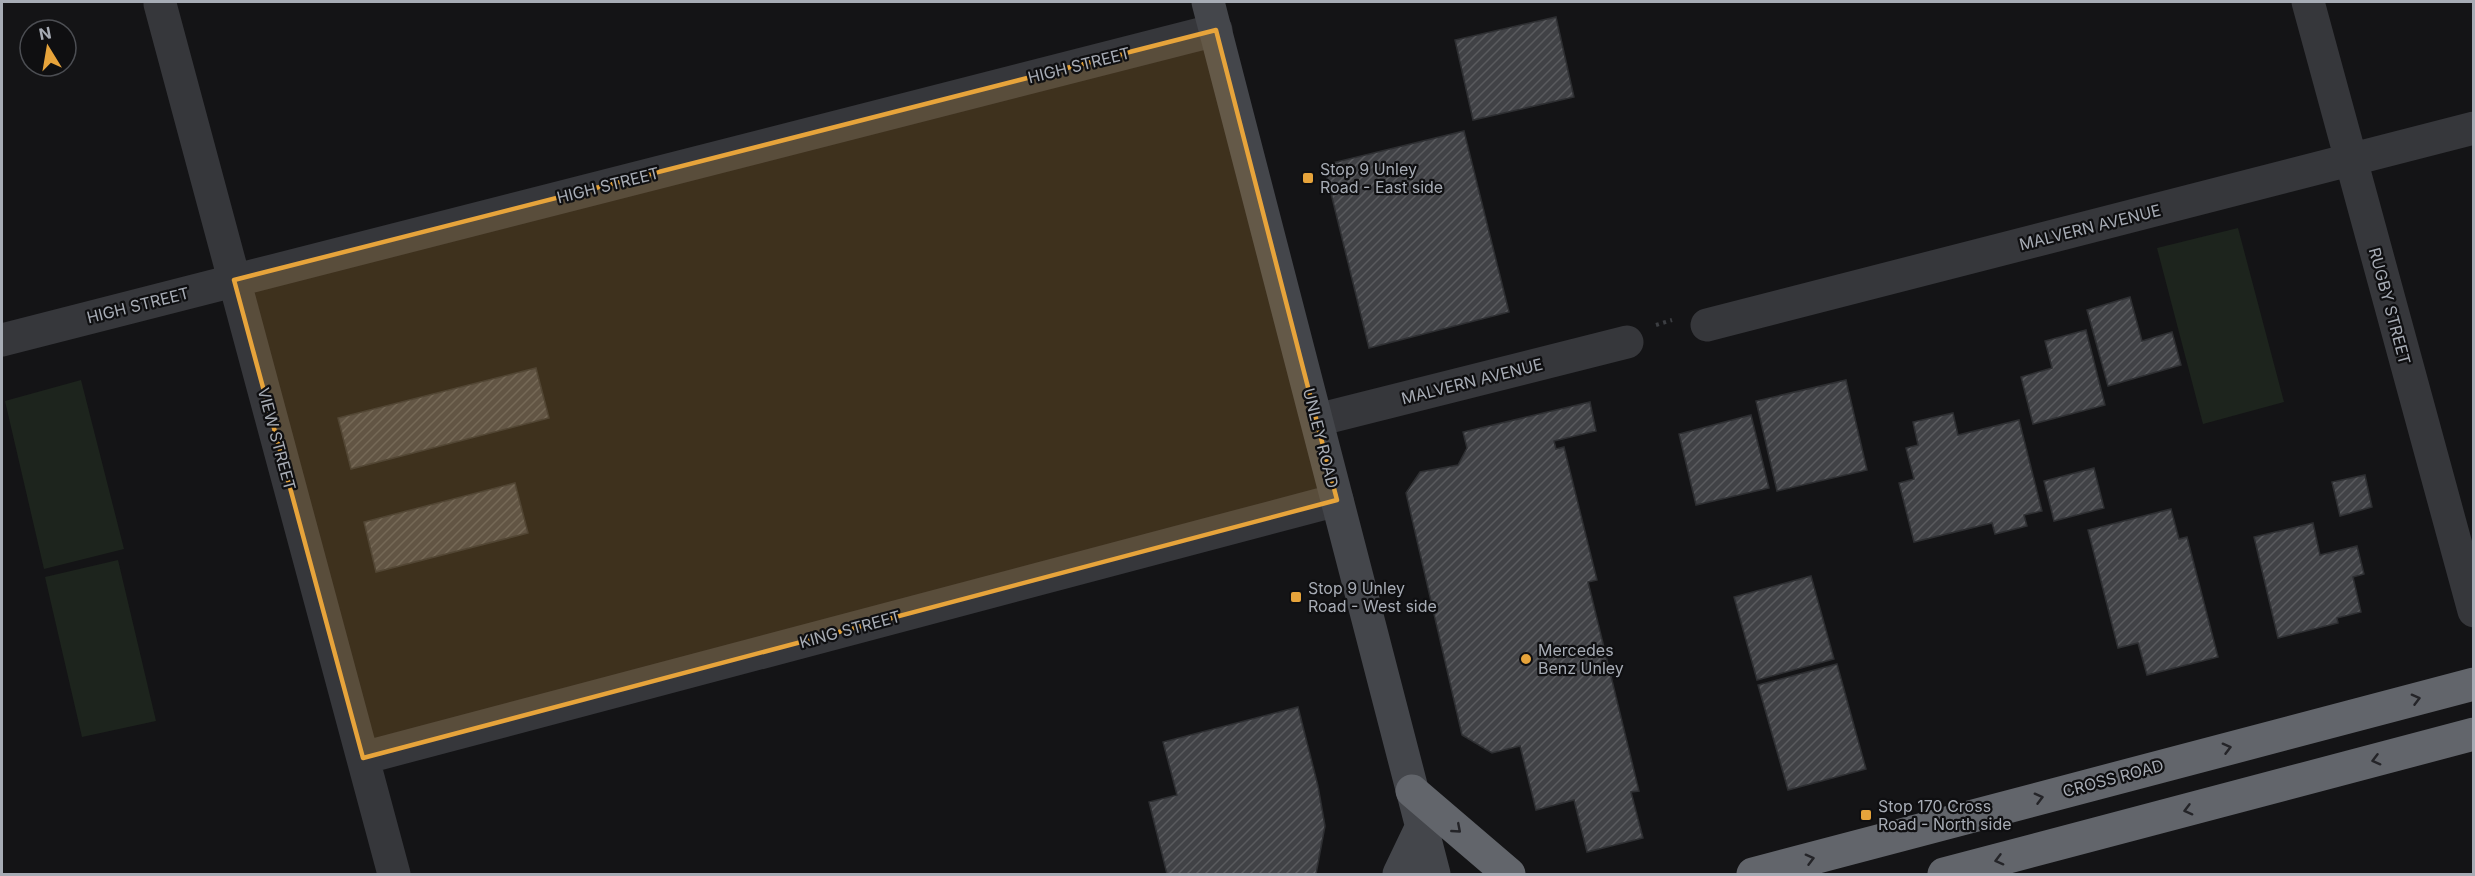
<svg xmlns="http://www.w3.org/2000/svg" width="2475" height="876" font-family="Inter,sans-serif">
<defs>
<pattern id="building-hatch" width="6" height="6" patternUnits="userSpaceOnUse" patternTransform="scale(1.5)"><rect width="6" height="6" fill="#414246"/><path d="M-1 1l2-2M0 6l6-6M5 7l2-2" fill="none" stroke="#5a5b5e"/></pattern>
</defs>
<rect width="100%" height="100%" fill="#141416"/>
<!-- park -->
<path fill="#1d241d" d="M2238 228 2284 402 2203 424 2157 248Z
M81 380 124 549 44 569 5 401Z
M118 560 156 721 82 737 45 577Z"/>
<!-- building -->
<path fill="url(#building-hatch)" stroke="#2e2f32" stroke-width="1.5" d="M1556 17 1574 97 1473 120 1455 40Z
M1464 131 1509 312 1369 348 1324 165Z
M2130 297 2142 341 2172 332 2181 365 2108 386 2087 310Z
M2086 330 2105 405 2033 424 2021 377 2052 368 2045 341Z
M536 368 549 418 351 469 338 418Z
M1846 380 1867 470 1777 491 1756 401Z
M1590 402 1596 431 1554 441 1556 449 1564 447 1597 580 1588 582 1639 791 1631 792 1643 838 1587 852 1574 800 1536 810 1520 746 1492 753 1462 735 1406 493 1420 472 1458 465 1467 448 1463 432Z
M1953 413 1958 435 2019 420 2042 511 2024 515 2027 526 1995 534 1992 523 1914 542 1899 483 1914 479 1906 448 1918 445 1913 422Z
M1751 415 1769 488 1696 505 1679 434Z
M2094 468 2104 508 2054 521 2044 481Z
M2365 475 2372 507 2340 516 2332 482Z
M515 483 528 533 376 572 364 522Z
M2171 509 2179 539 2187 537 2218 657 2147 675 2138 643 2118 648 2088 530Z
M2313 523 2320 555 2357 546 2364 574 2353 577 2361 612 2337 618 2338 623 2278 638 2254 537Z
M1811 576 1834 659 1757 680 1734 597Z
M1837 664 1866 769 1788 790 1758 685Z
M1298 707 1318 786 1325 826 1316 874H1167L1149 802 1177 795 1163 742Z"/>
<g fill="none" stroke-linecap="round" stroke-linejoin="round">
<!-- path -->
<path stroke="#3c3e42" stroke-width="4" stroke-dasharray="3 4.5" stroke-linecap="butt" d="M1656 325 1672 320"/>
<!-- street -->
<path stroke="#36373b" stroke-width="33" d="M2308 2 2474 611
M160 4 394 874
M1707 325 2474 128
M2 340 1216 30
M1317 420 1627 342
M363 758 1337 500"/>
<!-- secondary -->
<path stroke="#44464b" stroke-width="33" d="M1208 2 1434 874
M1399 874 1422 826"/>
<!-- highway -->
<path stroke="#62656b" stroke-width="33" d="M1412 791 1509 874
M1753 874 2474 684
M1944 874 2474 734"/>
</g>
<!-- one-way arrows -->
<defs><path id="oneway-chevron" d="M-2-3.5L2.5 0L-2 3.5" fill="none" stroke-width="1.6" stroke-linecap="round" stroke-linejoin="round" transform="scale(1.5)"/></defs>
<g stroke="#242428">
<use href="#oneway-chevron" transform="translate(2416 699) rotate(-15)"/>
<use href="#oneway-chevron" transform="translate(2227 748) rotate(-15)"/>
<use href="#oneway-chevron" transform="translate(2376 760) rotate(165)"/>
<use href="#oneway-chevron" transform="translate(2039 798) rotate(-15)"/>
<use href="#oneway-chevron" transform="translate(2188 810) rotate(165)"/>
<use href="#oneway-chevron" transform="translate(1457 829) rotate(41)"/>
<use href="#oneway-chevron" transform="translate(1810 859) rotate(-15)"/>
<use href="#oneway-chevron" transform="translate(1999 860) rotate(165)"/>
</g>
<!-- marked area -->
<path fill="#e7a43b" fill-opacity="0.2" stroke="#e7a43b" stroke-width="4.5" stroke-linejoin="round" d="M1216 30 1337 500 363 758 234 280Z"/>
<!-- markers -->
<g fill="#e7a43b" stroke="#0f0f11" stroke-width="2">
<rect x="1302" y="172" width="12" height="12" rx="3"/>
<rect x="1290" y="591" width="12" height="12" rx="3"/>
<circle cx="1526" cy="659" r="6"/>
<rect x="1860" y="809" width="12" height="12" rx="3"/>
</g>
<g text-anchor="middle" dominant-baseline="central" stroke-width="4.5" stroke-linejoin="round" paint-order="stroke">
<!-- street labels -->
<g font-size="16" fill="#a7acb5" stroke="#0f0f11">
<text transform="translate(1079 65) rotate(-14)">HIGH STREET</text>
<text transform="translate(608 185) rotate(-14)">HIGH STREET</text>
<text transform="translate(2090 227) rotate(-14)">MALVERN AVENUE</text>
<text transform="translate(138 305) rotate(-14)">HIGH STREET</text>
<text transform="translate(2390 306) rotate(75)">RUGBY STREET</text>
<text transform="translate(1472 381) rotate(-14)">MALVERN AVENUE</text>
<text transform="translate(1321 438) rotate(76)">UNLEY ROAD</text>
<text transform="translate(277 439) rotate(75)">VIEW STREET</text>
<text transform="translate(850 629) rotate(-15)">KING STREET</text>
<text transform="translate(2113 778) rotate(-15)">CROSS ROAD</text>
</g>
<!-- poi labels -->
<g font-size="16" fill="#a7acb5" stroke="#0f0f11" text-anchor="start">
<text x="1320" y="169">Stop 9 Unley<tspan x="1320" dy="18">Road - East side</tspan></text>
<text x="1308" y="588">Stop 9 Unley<tspan x="1308" dy="18">Road - West side</tspan></text>
<text x="1538" y="650">Mercedes<tspan x="1538" dy="18">Benz Unley</tspan></text>
<text x="1878" y="806">Stop 170 Cross<tspan x="1878" dy="18">Road - North side</tspan></text>
</g>
</g>
<!-- border -->
<rect width="2475" height="876" fill="none" stroke="#a7acb5" stroke-width="6"/>
<!-- north arrow -->
<g transform="translate(48 48) rotate(349)"><circle r="28" fill="#0f0f11" stroke="#4c4e53" stroke-width="1.5"/>
<path d="M0-4.5L10 22L0 15L-10 22Z" fill="#e7a43b"/>
<text y="-9" font-size="16" font-weight="bold" text-anchor="middle" fill="#a7acb5">N</text>
</g>
</svg>
